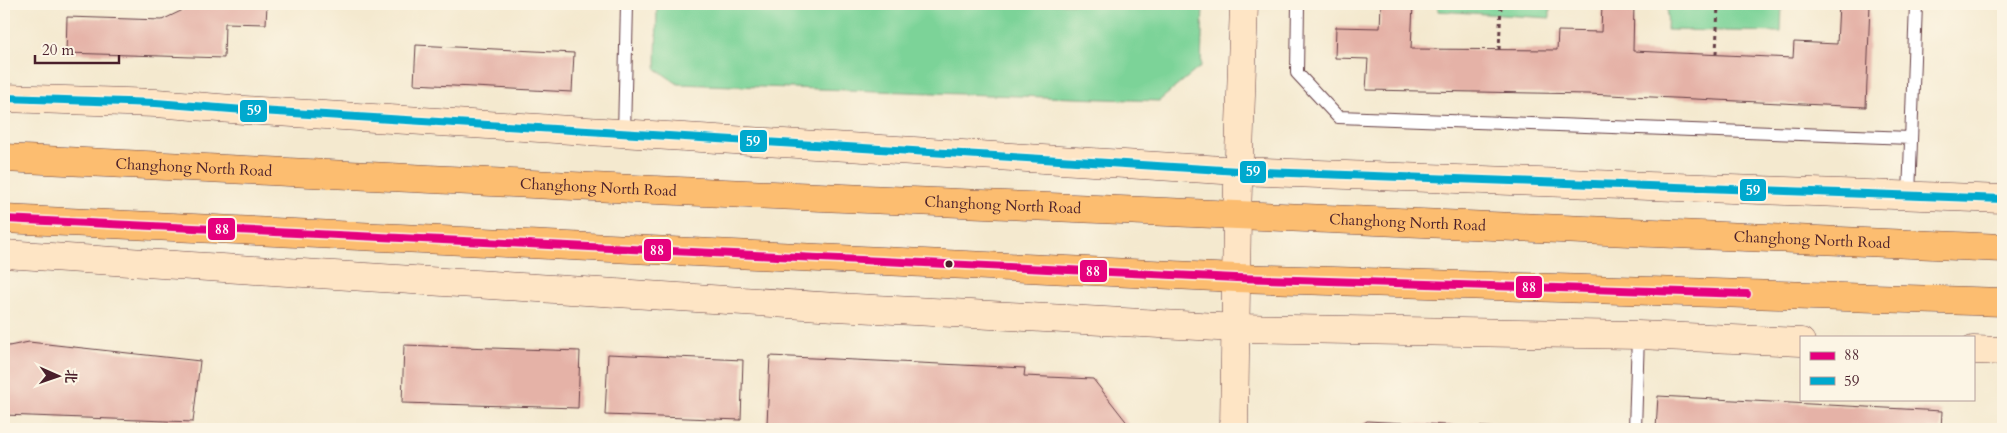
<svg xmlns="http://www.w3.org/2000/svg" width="2007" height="433" font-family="Cardo,'Noto Serif SC',serif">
<rect width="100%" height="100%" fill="#fcf5e5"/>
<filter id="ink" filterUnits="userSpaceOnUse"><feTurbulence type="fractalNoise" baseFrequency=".02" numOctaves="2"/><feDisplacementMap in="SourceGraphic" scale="10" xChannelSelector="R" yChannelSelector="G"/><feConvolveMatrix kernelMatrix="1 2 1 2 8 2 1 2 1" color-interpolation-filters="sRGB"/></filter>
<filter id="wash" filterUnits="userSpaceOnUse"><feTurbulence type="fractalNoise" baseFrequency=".0096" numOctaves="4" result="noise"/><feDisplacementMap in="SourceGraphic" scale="20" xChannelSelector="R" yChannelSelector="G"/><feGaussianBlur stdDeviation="1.12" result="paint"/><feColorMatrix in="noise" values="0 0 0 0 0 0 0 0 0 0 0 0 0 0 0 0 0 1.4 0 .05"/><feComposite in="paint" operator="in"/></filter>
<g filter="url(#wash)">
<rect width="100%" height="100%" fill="#f4e9cf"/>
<!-- green -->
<path fill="#7bd398" stroke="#627962" d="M657 4H1203L1201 66 1159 101 678 84 656 69Z
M1438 4H1550V18L1438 11Z
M1668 4H1782L1781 32 1667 30Z"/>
<g id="blocks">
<!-- building -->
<path fill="#e5b2a7" d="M184 4H267L266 24 225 23 224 58 66 53 67 17 162 20 183 10Z
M1381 4H1413L1411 49 1557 50 1558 31 1601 32 1602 4H1634L1633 51 1793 58 1794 42 1837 44 1839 4H1870L1866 107 1588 94 1366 90 1368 59 1335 58 1336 27 1380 28Z
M416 45 574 53 572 92 414 84Z
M29 342 200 361 193 422 4 415V347Z
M404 345 580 351 578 408 402 403Z
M608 354 743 360 741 420 605 415Z
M770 356 1025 368 1024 376 1093 379 1132 429H883L767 424Z
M1658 396 1942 411 1941 429H1656Z
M1367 421 1503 428V429H1355Z"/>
</g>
</g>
<g filter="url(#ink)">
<use href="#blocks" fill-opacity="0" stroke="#643d44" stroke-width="1"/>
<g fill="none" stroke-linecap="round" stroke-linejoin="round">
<defs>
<path id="lane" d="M1298 4 1297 73 1338 117 1911 138
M624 134 627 4
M1909 196 1916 4
M1635 429 1638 335"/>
<path id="secondary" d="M4 98 156 103 244 110 1239 171 2003 199
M4 254 836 307 1237 328 1638 335 1801 342
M1973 350 2003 351
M1234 429 1237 216 1244 4"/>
<g id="highway">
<path id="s1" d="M4 158 633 189 2003 248"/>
<path d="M4 219 1236 278 2003 302"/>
</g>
</defs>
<!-- lane casing -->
<use href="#lane" stroke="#643d44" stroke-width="14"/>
<!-- secondary casing -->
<use href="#secondary" stroke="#643d44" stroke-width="29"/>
<!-- highway casing -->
<use href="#highway" stroke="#643d44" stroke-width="29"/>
<!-- path -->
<path stroke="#643d44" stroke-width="3" stroke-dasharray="4 4" stroke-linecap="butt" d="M1499 50 1501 4
M1716 54 1718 4"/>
<!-- lane -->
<use href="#lane" stroke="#fff" stroke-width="12"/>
<!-- secondary -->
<use href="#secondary" stroke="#fee5c5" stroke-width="28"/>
<!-- highway -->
<use href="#highway" stroke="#fcbd6f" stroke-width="28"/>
<defs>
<path id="bus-1" d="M4 219 1236 278 1747 294"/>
<path id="bus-2" d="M4 98 156 103 244 110 1239 171 2003 199"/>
</defs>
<!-- bus-1 casing -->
<use href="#bus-1" stroke="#fcf5e5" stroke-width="11"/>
<!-- bus-2 casing -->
<use href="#bus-2" stroke="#fcf5e5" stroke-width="11"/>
<!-- bus-1 -->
<use href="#bus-1" stroke="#e5007d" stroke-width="8"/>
<!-- bus-2 -->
<use href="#bus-2" stroke="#00a9ce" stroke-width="8"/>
</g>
</g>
<!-- markers -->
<circle fill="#4a1f2b" stroke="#fcf5e5" stroke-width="2" cx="949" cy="264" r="4.5"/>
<g text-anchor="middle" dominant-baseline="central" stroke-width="4" stroke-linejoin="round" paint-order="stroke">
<!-- street labels -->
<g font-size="15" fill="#4a1f2b" stroke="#fcf5e5">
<text stroke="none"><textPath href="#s1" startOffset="190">Changhong North Road</textPath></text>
<text stroke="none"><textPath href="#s1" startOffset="595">Changhong North Road</textPath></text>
<text stroke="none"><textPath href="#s1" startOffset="1000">Changhong North Road</textPath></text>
<text stroke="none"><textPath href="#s1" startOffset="1405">Changhong North Road</textPath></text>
<text stroke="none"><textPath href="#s1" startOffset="1810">Changhong North Road</textPath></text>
</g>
</g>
<g stroke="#fcf5e5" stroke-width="2">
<rect x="239" y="99" width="29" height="24" rx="5" fill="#00a9ce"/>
<rect x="739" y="129" width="29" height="24" rx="5" fill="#00a9ce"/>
<rect x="1239" y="160" width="28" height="24" rx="5" fill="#00a9ce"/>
<rect x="1739" y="178" width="28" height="24" rx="5" fill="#00a9ce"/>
<rect x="207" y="217" width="29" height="24" rx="5" fill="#e5007d"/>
<rect x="643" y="238" width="29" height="24" rx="5" fill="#e5007d"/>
<rect x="1079" y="259" width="29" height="24" rx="5" fill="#e5007d"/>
<rect x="1515" y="275" width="28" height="24" rx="5" fill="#e5007d"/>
</g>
<g font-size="14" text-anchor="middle" font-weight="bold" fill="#fff">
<text x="254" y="115">59</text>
<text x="753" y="146">59</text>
<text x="1253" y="176">59</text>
<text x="1753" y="195">59</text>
<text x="222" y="234">88</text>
<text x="657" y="255">88</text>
<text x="1093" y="276">88</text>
<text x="1529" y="292">88</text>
</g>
<!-- margin -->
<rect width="2007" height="433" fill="none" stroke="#fcf5e5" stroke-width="20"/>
<!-- legend -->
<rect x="1800" y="336" width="175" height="65" fill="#fcf5e5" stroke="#b59f9b"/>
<rect x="1810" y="352" width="25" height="8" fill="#e5007d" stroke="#b59f9b"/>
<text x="1844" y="360" font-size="15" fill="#4a1f2b">88</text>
<rect x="1810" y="377" width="25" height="8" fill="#00a9ce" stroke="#b59f9b"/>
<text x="1844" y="386" font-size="15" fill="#4a1f2b">59</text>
<!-- north arrow -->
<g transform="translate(58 376) rotate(92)" stroke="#fcf5e5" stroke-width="4" paint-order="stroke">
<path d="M0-4L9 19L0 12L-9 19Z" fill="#4a1f2b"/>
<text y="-8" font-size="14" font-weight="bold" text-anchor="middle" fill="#4a1f2b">北</text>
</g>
<!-- scale -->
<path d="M35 55v8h84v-8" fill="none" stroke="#4a1f2b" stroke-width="2.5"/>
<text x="42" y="55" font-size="15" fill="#4a1f2b" stroke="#fcf5e5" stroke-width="4" paint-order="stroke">20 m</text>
</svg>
